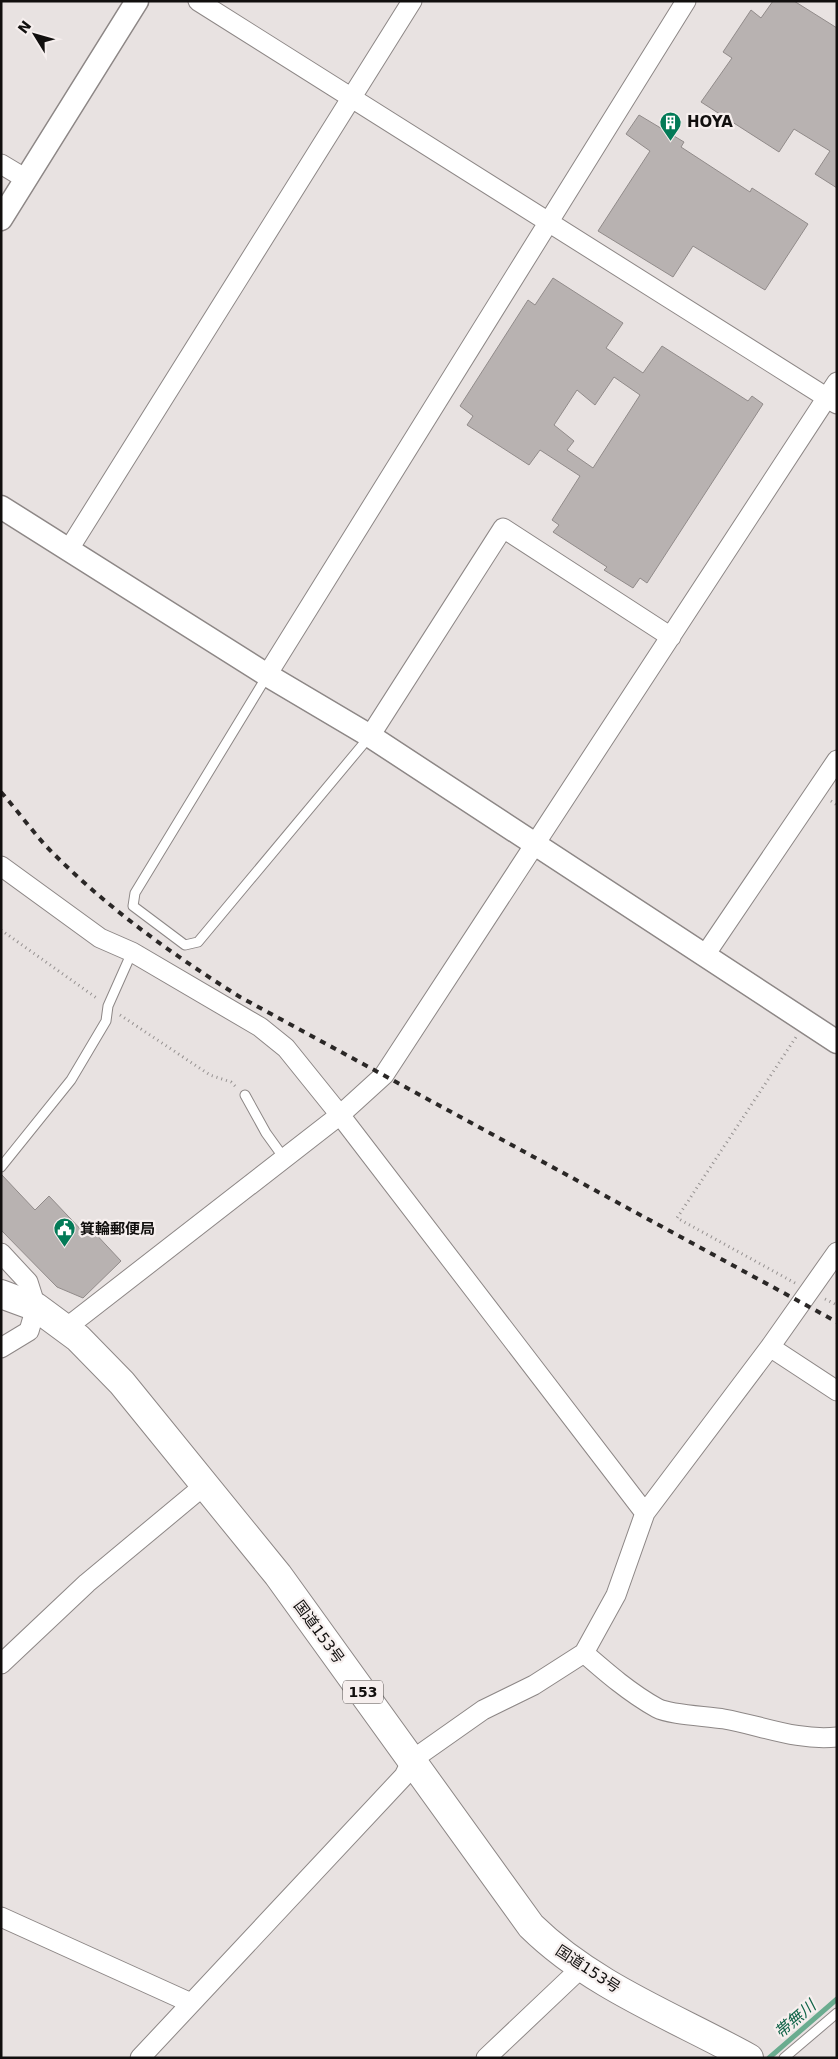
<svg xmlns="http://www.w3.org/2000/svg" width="838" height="2059" font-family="'DejaVu Sans','Noto Sans JP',sans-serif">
<rect width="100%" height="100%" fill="#e8e2e1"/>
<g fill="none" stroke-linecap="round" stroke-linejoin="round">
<!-- stream -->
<path stroke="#6aac8f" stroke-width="5" d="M769 2058 837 1999"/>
</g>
<!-- building -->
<path fill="#b8b2b1" stroke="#918b8a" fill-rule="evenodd" d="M773 1H794L837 28V188L815 174 830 151 794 129 779 152 701 102 732 58 723 52 751 10 761 18Z
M639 115 684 142 681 147 750 192 752 188 808 224 765 290 693 246 673 277 598 231 650 151 626 134Z
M553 278 623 323 606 348 643 373 662 346 748 401 752 396 763 404 647 583 640 578 633 588 604 570 607 567 553 532 559 525 552 520 580 476 540 450 529 465 467 425 473 416 460 406 528 300 535 305ZM614 377 640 395 593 468 567 450 574 441 554 425 577 390 595 405Z
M1 1174 35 1210 49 1196 86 1235 92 1230 121 1261 83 1298 57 1287 1 1230Z"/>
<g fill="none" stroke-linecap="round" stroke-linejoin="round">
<defs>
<path id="service" d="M267 676 135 893 133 906 185 945 198 942 370 736
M245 1095 266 1133 284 1158
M1 1167 71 1080 106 1021 108 1006 132 952
M784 2058 837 2013"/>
<path id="minor" d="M198 1 837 404
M1 164 26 179
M69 549 412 1
M267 675 686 1
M370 736 503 528 671 637
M1 866 100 938 132 952 260 1027 286 1048 340 1115 645 1513
M705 955 837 760
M1 1253 28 1282 36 1307 29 1331 1 1348
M66 1328 340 1115 384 1075 837 382
M770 1347 837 1391
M584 1653C607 1673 630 1693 657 1708 670 1715 707 1716 724 1719 763 1726 797 1741 837 1737
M1 1664 87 1583 206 1484
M1 1917 191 2003
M140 2058 404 1776 412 1760 483 1710 534 1685 584 1653 616 1595 645 1513 770 1347 837 1252
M486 2058 581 1968"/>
<path id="tertiary" d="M1 219 137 1
M1 507 267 675 370 736 837 1042"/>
<path id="trunk" d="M1 1294 36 1307 78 1338 122 1383 278 1575 531 1926C592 1986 675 2017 749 2058"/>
</defs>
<!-- service casing -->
<use href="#service" stroke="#8d8786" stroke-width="11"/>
<!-- minor casing -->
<use href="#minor" stroke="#8d8786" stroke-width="21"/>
<!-- tertiary casing -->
<use href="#tertiary" stroke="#8d8786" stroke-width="25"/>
<!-- trunk casing -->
<use href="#trunk" stroke="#8d8786" stroke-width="30"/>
<!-- path -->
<path stroke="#959190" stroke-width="3" stroke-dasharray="1 4" stroke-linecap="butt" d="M831 801 837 805
M1 930 98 999
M120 1015 210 1075 231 1082 237 1088
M795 1283 677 1218 796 1037
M825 1299 837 1305"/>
<!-- service -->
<use href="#service" stroke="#fff" stroke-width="9"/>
<!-- minor -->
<use href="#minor" stroke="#fff" stroke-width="19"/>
<!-- tertiary -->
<use href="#tertiary" stroke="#fff" stroke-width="22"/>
<!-- trunk -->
<use href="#trunk" stroke="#fff" stroke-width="28"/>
<!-- rail -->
<path stroke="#2a2726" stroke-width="4" stroke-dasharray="6 6" stroke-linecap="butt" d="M1 792C16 809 30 828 45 845 103 905 170 953 240 997L837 1322"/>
</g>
<!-- icons -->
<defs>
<symbol id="building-pin" viewBox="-11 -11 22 30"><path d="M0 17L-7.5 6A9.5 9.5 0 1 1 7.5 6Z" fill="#037a57" stroke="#f6efee"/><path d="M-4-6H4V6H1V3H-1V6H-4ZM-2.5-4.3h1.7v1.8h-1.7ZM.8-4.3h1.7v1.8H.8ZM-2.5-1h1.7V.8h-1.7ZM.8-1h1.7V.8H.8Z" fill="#fff"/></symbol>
<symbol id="civic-pin" viewBox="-11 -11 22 30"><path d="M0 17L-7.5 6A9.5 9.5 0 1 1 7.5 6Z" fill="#037a57" stroke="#f6efee"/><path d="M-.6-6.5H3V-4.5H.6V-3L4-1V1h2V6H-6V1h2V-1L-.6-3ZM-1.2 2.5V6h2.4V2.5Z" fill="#fff"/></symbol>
</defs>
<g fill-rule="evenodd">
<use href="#building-pin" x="658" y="110" width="25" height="34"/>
<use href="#civic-pin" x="52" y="1216" width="25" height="34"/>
</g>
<g text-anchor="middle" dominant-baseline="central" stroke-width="4.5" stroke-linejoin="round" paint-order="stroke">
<!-- shield labels -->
<rect fill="#f6efee" stroke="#565251" stroke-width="1" x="343" y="1680.5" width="40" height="23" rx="4"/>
<g font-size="14" font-weight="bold" fill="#110f0e">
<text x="363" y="1692">153</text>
</g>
<!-- poi labels -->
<g font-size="15" font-weight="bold" fill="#110f0e" stroke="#f6efee" text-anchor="start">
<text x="687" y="122">HOYA</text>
<text x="80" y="1229">箕輪郵便局</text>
</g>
<!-- street labels -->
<g font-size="15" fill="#110f0e" stroke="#f6efee">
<text transform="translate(319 1632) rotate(54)">国道153号</text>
<text transform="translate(588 1969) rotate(33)">国道153号</text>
</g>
<!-- water labels -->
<g font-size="16" font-style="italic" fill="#0f6347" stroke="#f6efee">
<text transform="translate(795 2019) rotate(-41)">帯無川</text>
</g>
</g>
<!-- border -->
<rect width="838" height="2059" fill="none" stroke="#110f0e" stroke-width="5"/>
<!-- north arrow -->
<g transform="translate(35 35) rotate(307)" stroke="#f6efee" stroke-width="4" paint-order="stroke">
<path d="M0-4L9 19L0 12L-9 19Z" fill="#110f0e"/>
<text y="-8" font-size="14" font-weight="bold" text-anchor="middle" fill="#110f0e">N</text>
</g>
</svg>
